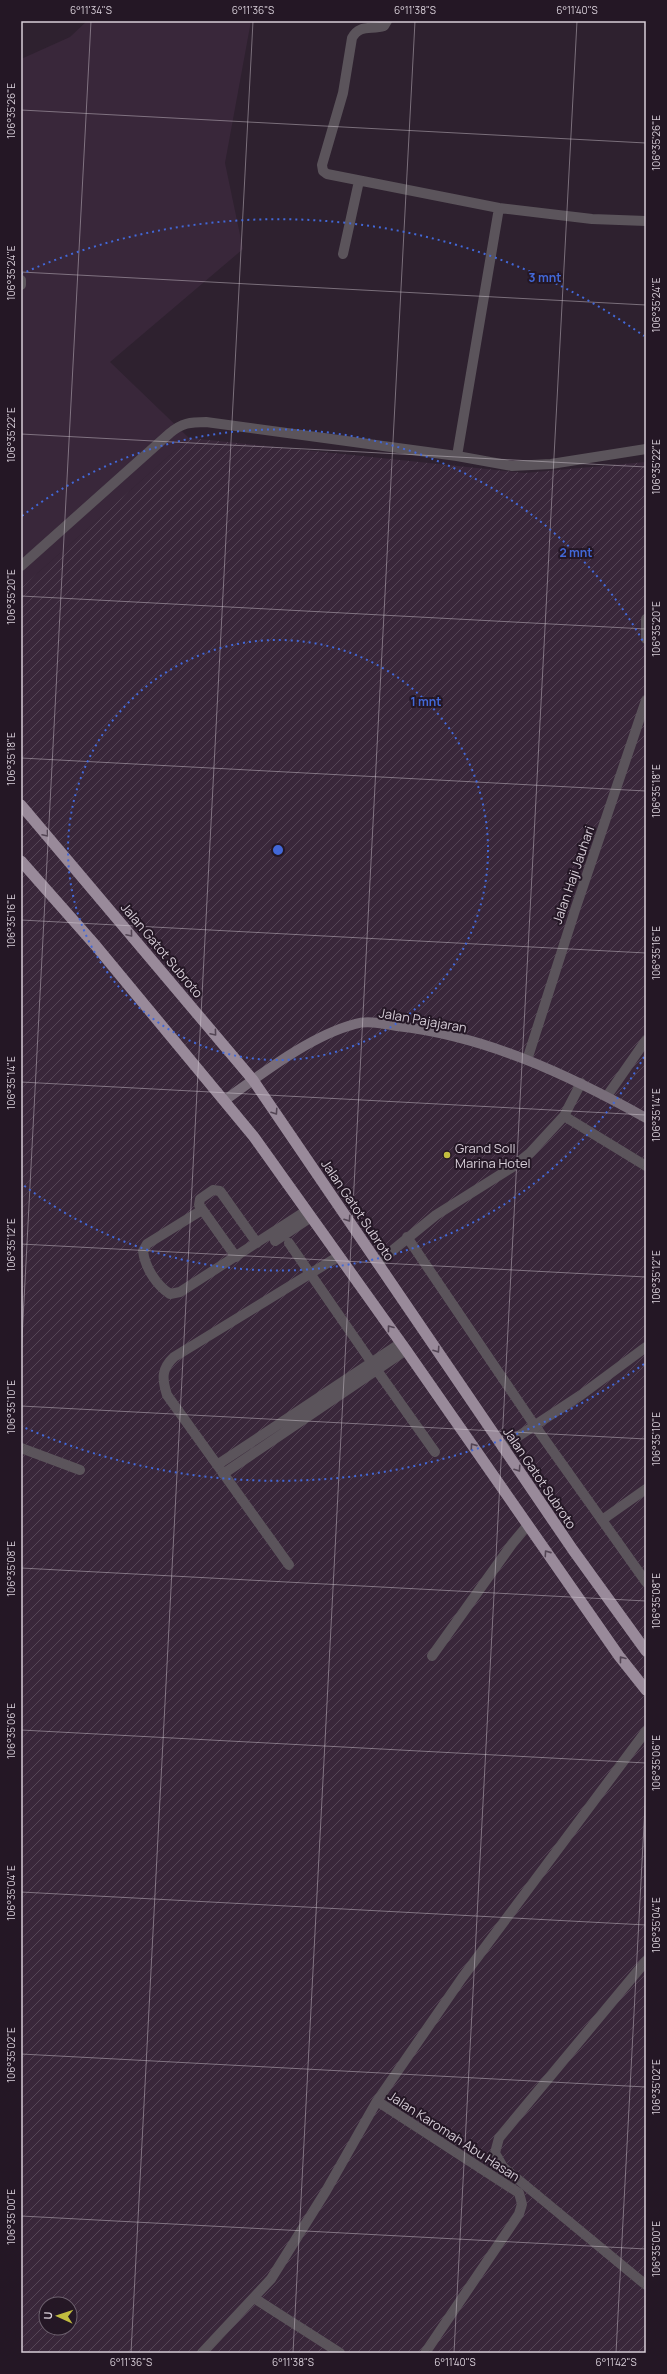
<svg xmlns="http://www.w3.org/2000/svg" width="667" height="2374" font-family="Manrope,sans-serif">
<defs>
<pattern id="industrial-furrows" width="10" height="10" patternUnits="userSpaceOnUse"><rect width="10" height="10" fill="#39273a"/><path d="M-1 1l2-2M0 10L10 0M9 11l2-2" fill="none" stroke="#554556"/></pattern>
</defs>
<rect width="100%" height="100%" fill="#2e212f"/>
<!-- built -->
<path fill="#39273a" d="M87 21H251L225 163 243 249 110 362 189 438 21 588V59L70 37Z"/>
<!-- industrial -->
<path fill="url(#industrial-furrows)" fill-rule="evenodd" d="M189 438 525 473 646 462V2353H21V588ZM46 2304H70V2328H46Z"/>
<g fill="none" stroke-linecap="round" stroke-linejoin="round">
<!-- service -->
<path stroke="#5b545b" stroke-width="10" d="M21 280V285
M607 1096 646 1040
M564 1116 646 1166
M202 1210 147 1244 143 1251C145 1267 156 1285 170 1294L180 1292 306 1211
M407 1237 535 1426 646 1582
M275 1241 311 1217
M289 1243 372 1363
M236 1257 199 1205 200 1199 213 1190 220 1191 257 1243
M377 1263 436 1215 511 1168 530 1153 564 1116 581 1083
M376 1369 435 1452
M502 1447 581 1395 646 1347
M21 1448 80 1470
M217 1465 401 1343
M223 1474 406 1350
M602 1520 646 1489
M289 1565 167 1395C162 1379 161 1369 174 1357L339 1256
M432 1656 512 1544 527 1526
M646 1961 499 2138 495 2153 503 2167 646 2285
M254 2298 340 2353"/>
<!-- minor -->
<path stroke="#5b545b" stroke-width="10" d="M387 21 384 26C371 30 359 24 352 38L343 93 322 165 323 171 327 174 499 208 592 219 646 221
M343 254 359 181
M457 456 499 208
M21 566 170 433C182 423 190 422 206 422L457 456 512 466 551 464 646 449
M646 619V639
M527 1060 576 907 646 700
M377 2101 519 2193 522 2204 519 2214 425 2353
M202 2353 271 2279 326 2191 377 2101 462 1978 646 1731"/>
<!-- secondary -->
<path stroke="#786d79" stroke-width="10" d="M225 1100C263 1073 310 1036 355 1024 368 1020 384 1024 397 1026 486 1036 569 1075 646 1118"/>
<!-- trunk -->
<path stroke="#998a9a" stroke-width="11" d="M21 805 253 1080 573 1550 646 1651
M21 861 96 946 254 1137 406 1350 619 1656 646 1690"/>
</g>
<!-- one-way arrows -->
<defs><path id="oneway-chevron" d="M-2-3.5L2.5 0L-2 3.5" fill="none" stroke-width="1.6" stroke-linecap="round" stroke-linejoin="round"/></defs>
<g stroke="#534554">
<use href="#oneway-chevron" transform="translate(46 834) rotate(50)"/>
<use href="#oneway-chevron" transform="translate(130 934) rotate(50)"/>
<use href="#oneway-chevron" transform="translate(214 1033) rotate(50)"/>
<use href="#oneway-chevron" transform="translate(275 1112) rotate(56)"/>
<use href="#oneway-chevron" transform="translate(348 1219) rotate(56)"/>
<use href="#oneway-chevron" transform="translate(390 1328) rotate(-127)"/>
<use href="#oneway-chevron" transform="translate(437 1350) rotate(56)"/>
<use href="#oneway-chevron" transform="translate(473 1446) rotate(-125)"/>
<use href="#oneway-chevron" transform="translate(518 1469) rotate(56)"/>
<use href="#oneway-chevron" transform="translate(547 1553) rotate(-125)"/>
<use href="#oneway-chevron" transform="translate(622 1659) rotate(-128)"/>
</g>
<!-- ticks -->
<path fill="none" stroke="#d7ced8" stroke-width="1" stroke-opacity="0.45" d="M21 110 646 143M21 272 646 305M21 434 646 467M21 596 646 629M21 758 646 791M21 920 646 953M21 1082 646 1115M21 1244 646 1277M21 1358 91 21M21 1406 646 1439M21 1568 646 1601M21 1730 646 1763M21 1892 646 1925M21 2054 646 2087M21 2216 646 2249M131 2353 253 21M293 2353 415 21M454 2353 577 21M616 2353 646 1787"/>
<!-- distance rings -->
<g fill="none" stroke="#4268d8" stroke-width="2" stroke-dasharray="2 4">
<circle cx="278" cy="850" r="210"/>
<path d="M644 1057A421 421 0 0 1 22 1184M22 516A421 421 0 0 1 644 643"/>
<path d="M644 1364A631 631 0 0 1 21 1426M21 274A631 631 0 0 1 644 336"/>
</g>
<!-- markers -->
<circle fill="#c2bd3f" stroke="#241725" stroke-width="1.5" cx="447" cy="1155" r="4"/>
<g text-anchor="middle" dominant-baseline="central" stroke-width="4" stroke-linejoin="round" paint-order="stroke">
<!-- street labels -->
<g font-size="13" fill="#d7ced8" stroke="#241725">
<text transform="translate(573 875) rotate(-71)">Jalan Haji Jauhari</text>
<text transform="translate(162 950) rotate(50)">Jalan Gatot Subroto</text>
<text transform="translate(423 1020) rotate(10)">Jalan Pajajaran</text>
<text transform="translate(358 1210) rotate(56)">Jalan Gatot Subroto</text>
<text transform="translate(540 1478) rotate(56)">Jalan Gatot Subroto</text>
<text transform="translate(454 2136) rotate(33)">Jalan Karomah Abu Hasan</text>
</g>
<!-- poi labels -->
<g font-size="13" fill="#d7ced8" stroke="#241725" text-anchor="start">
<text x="455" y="1148">Grand Soll<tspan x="455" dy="15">Marina Hotel</tspan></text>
</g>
</g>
<circle cx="278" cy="850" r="6" fill="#4268d8" stroke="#241725" stroke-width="2"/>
<g font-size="12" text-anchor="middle" font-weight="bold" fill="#4268d8" stroke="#241725" stroke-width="4" stroke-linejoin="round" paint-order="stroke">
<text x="545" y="282">3 mnt</text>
<text x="576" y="557">2 mnt</text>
<text x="426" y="706">1 mnt</text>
</g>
<!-- border -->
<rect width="667" height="2374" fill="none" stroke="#241725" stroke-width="44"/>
<!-- north arrow -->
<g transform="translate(58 2316) rotate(273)"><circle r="19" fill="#241725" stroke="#6c606d"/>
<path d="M0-3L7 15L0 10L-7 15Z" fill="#c2bd3f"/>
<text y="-6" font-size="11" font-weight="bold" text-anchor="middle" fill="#d7ced8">U</text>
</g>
<rect x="22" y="22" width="623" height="2330" fill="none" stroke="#d7ced8" stroke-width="1.5"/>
<g font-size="10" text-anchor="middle" fill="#d7ced8">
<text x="91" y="14">6°11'34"S</text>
<text x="253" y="14">6°11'36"S</text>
<text x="415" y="14">6°11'38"S</text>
<text x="577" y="14">6°11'40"S</text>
<text transform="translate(11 111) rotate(-90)" y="4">106°35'26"E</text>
<text transform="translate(656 143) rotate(-90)" y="4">106°35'26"E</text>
<text transform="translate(11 273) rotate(-90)" y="4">106°35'24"E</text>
<text transform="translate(656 305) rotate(-90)" y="4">106°35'24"E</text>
<text transform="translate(11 435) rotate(-90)" y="4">106°35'22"E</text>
<text transform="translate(656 467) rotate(-90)" y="4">106°35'22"E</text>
<text transform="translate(11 597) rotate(-90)" y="4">106°35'20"E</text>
<text transform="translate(656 629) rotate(-90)" y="4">106°35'20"E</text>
<text transform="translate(11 759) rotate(-90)" y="4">106°35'18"E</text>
<text transform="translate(656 791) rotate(-90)" y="4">106°35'18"E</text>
<text transform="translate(11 921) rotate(-90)" y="4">106°35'16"E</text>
<text transform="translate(656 953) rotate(-90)" y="4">106°35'16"E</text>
<text transform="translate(11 1083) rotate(-90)" y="4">106°35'14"E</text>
<text transform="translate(656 1115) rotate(-90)" y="4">106°35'14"E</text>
<text transform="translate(11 1245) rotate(-90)" y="4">106°35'12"E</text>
<text transform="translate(656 1277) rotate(-90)" y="4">106°35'12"E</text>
<text transform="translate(11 1407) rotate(-90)" y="4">106°35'10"E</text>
<text transform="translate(656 1439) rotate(-90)" y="4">106°35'10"E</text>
<text transform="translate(11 1569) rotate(-90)" y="4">106°35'08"E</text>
<text transform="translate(656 1601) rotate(-90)" y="4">106°35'08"E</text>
<text transform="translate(11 1731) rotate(-90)" y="4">106°35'06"E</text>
<text transform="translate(656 1763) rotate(-90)" y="4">106°35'06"E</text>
<text transform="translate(11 1893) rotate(-90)" y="4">106°35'04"E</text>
<text transform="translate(656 1925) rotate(-90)" y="4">106°35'04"E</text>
<text transform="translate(11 2055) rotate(-90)" y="4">106°35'02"E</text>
<text transform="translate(656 2087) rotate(-90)" y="4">106°35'02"E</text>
<text transform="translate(11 2217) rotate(-90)" y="4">106°35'00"E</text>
<text transform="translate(656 2249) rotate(-90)" y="4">106°35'00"E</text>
<text x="131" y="2366">6°11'36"S</text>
<text x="293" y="2366">6°11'38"S</text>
<text x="455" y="2366">6°11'40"S</text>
<text x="616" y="2366">6°11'42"S</text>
</g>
</svg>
